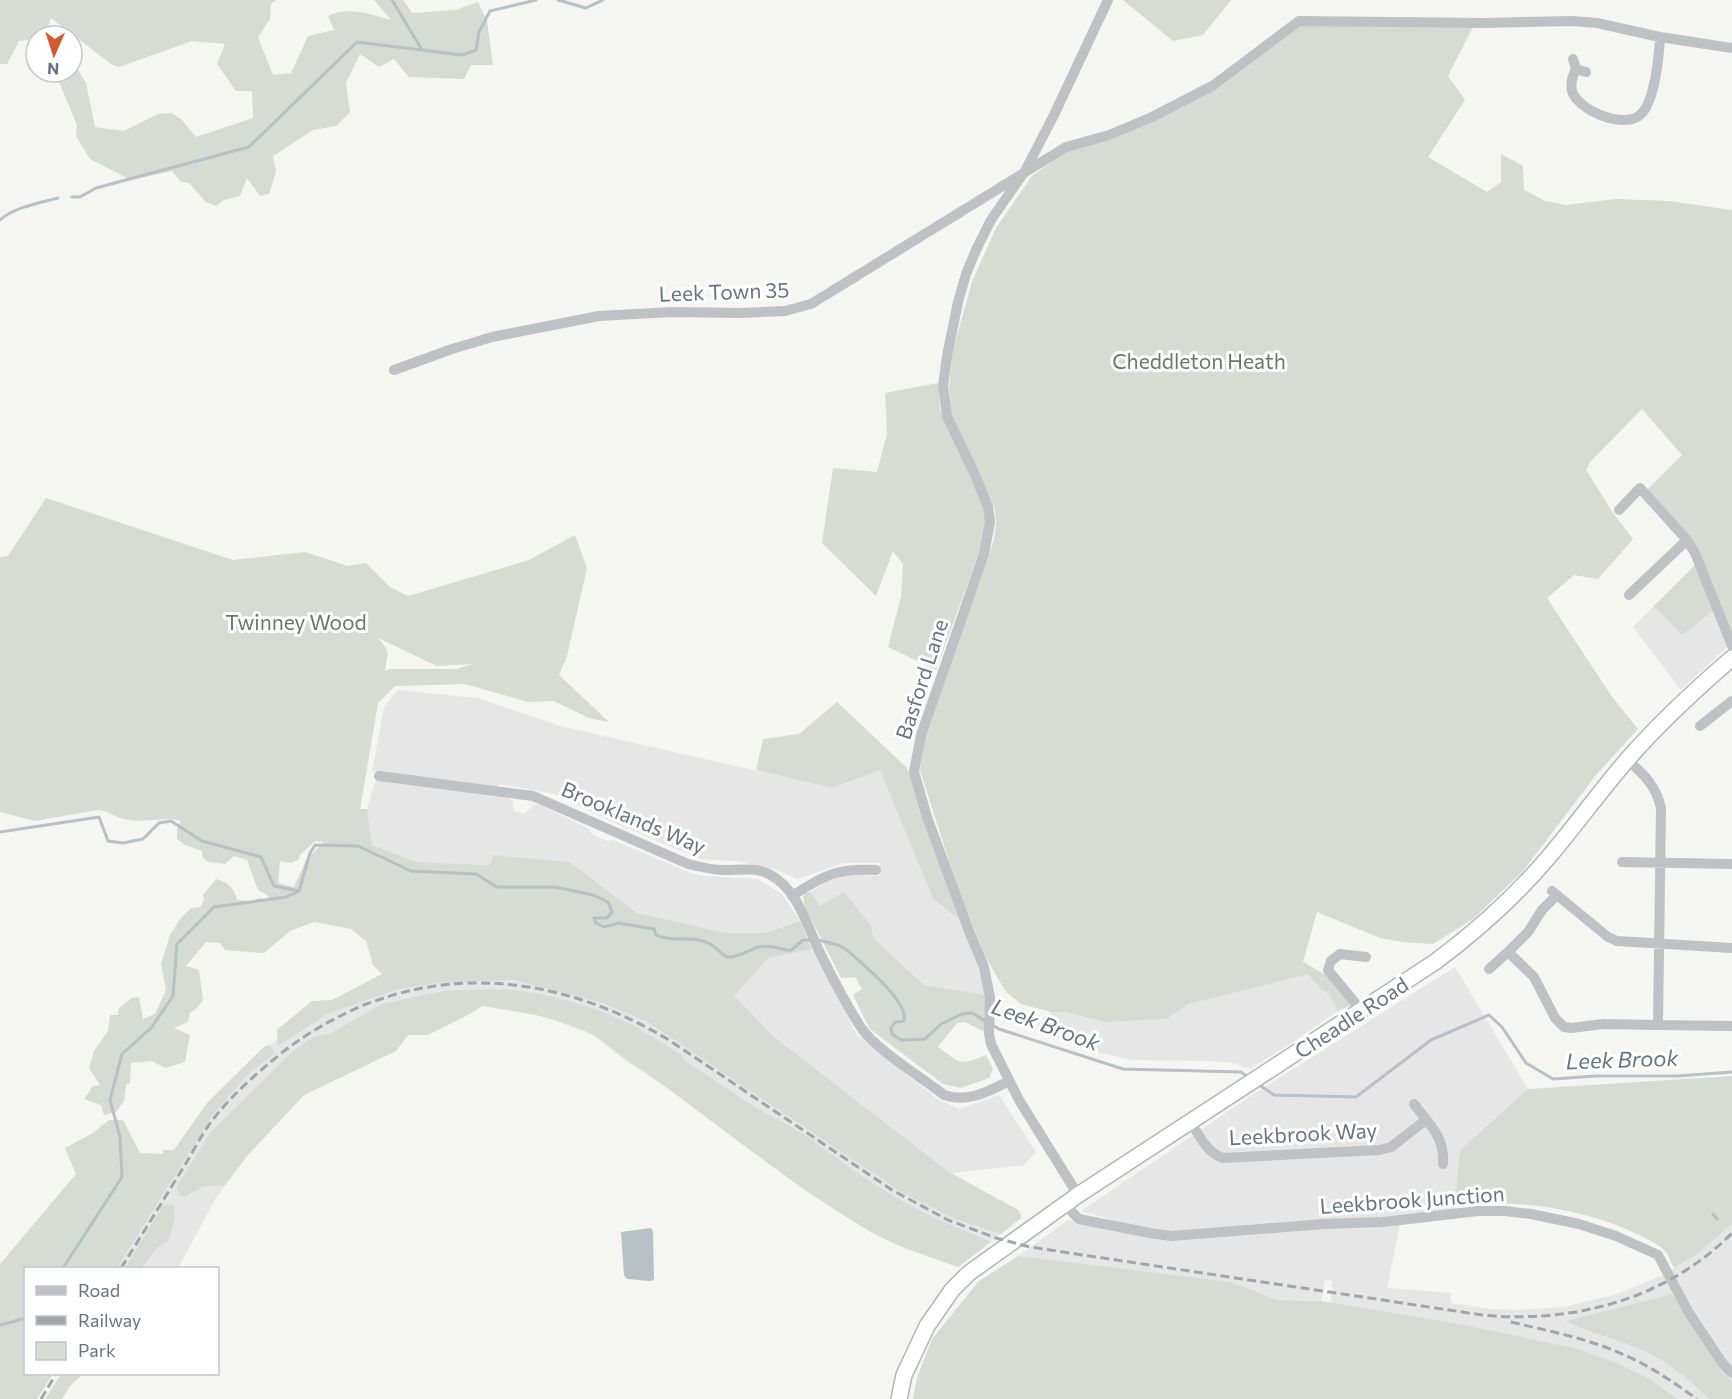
<svg xmlns="http://www.w3.org/2000/svg" width="1732" height="1399" font-family="Commissioner,sans-serif">
<rect width="100%" height="100%" fill="#f5f5f1"/>
<!-- built -->
<path fill="#e5e6e5" d="M1695 565 1727 647 1681 690 1633 627Z
M398 690 478 698 560 726 832 788 880 770 933 899 961 921 981 971 986 995 924 985 873 938 872 927 860 915 820 906 811 892 827 881 851 875 880 876V863H843L798 879 774 869 736 861 700 859 612 822 555 794 499 784 497 788 480 787 372 771 384 707Z
M376 779 503 794 513 801 514 811 525 814 532 806 539 804 589 829 592 834 607 841 613 840 691 873 704 876 757 879 781 893 800 921 765 933 725 934 637 913 570 862 493 855 490 865 417 862 372 845 367 809Z
M812 949 857 1035 937 1099 959 1109 999 1095 1036 1152 1024 1165 952 1173 1018 1210 1021 1213V1218L958 1267 904 1248 870 1232 807 1192 682 1098 629 1063 591 1034 539 1015 483 1006H456L304 1095 247 1156 216 1198 178 1268H102L168 1159 207 1103 265 1046 270 1045 278 1038 277 1030 396 968 733 995 768 958Z
M1455 967 1528 1089 1460 1150 1454 1218 1400 1224 1387 1288 1451 1293V1303L1491 1309 1519 1310 1564 1307 1617 1294 1663 1275 1696 1255 1732 1224V1399H1678L1648 1378 1617 1363 1579 1349 1465 1325 1331 1304 1332 1281 1325 1280 1321 1301 1204 1297 1012 1266 1018 1256 1068 1220 1103 1228 1163 1234 1081 1211 1252 1095Z
M1308 973 1322 990 1329 994 1338 1011 1284 1048 1250 1069 1233 1063 1209 1061 1132 1060 1088 1050 1037 1030 1039 1020 1051 1012H1065L1105 1022 1167 1019 1188 1004Z"/>
<!-- green -->
<path fill="#d6dbd3" fill-rule="evenodd" d="M0 0H276L271 4 270 19 258 37 273 75 291 73 308 36 334 30 328 16C348 6 370 14 391 20L374 0H403L412 13 455 10 478 2 487 21 493 65H471L464 79 409 77 394 59 379 67 360 54 346 83 350 112 336 126 313 130 273 156 276 171 269 194 260 196 247 178 240 196 224 200 216 206 206 202 189 183 181 182 172 171 131 180 90 159 76 136 77 125 55 72H72V60L86 83 95 127 124 131 158 114 171 113 181 119 196 137 253 118 252 91H236L217 64 225 44 192 41 119 67 111 64 51 18 45 36H36V39L19 41 7 64H0Z
M1123 0H1231L1203 35 1173 41Z
M1301 25 1473 27 1448 76 1465 100 1428 157 1487 192 1501 182V154L1523 166 1524 190 1545 201 1566 205 1616 199 1669 201 1732 210V636L1711 581 1647 490 1682 455 1642 409 1590 462 1586 470 1613 513 1633 539 1598 579 1574 575 1547 598 1612 697 1638 729 1596 775 1523 871 1473 919 1433 944 1403 942 1380 938 1317 912 1303 962 1331 978 1351 1005 1338 1011 1329 994 1322 990 1308 974 1188 1004 1167 1019 1105 1022 1065 1012H1051L1021 1004 1006 992 985 956 957 886 920 770 926 731 989 555C995 538 998 525 994 507L951 415 949 388 952 353 972 282 996 228 1032 176 1067 151 1150 122 1219 88Z
M938 383 940 410 984 507 986 524 979 553 936 670 888 647 901 597 903 564 893 551 876 596 822 543 833 468 877 472 887 434 885 393Z
M46 498 233 560 305 552 348 566 366 563 390 587 408 596 529 560 575 535 587 568 567 656 559 675 609 722 589 718 554 701 528 702 465 684 395 686 378 703 360 809H367L372 845 417 862 490 865 493 855 570 862 637 913 725 933H765L800 921 812 949 768 958 734 996 774 1037 950 1173 1018 1210 1021 1218 1001 1234 955 1219 900 1191 646 1021 600 1002 513 980 439 983 398 989 329 1013 278 1046 277 1030 312 1001 332 1000 382 974 373 965 366 941 351 929 314 922 290 931 264 953 225 950 220 943 206 942 186 966 199 970 203 1000 197 1008 190 1013 188 1022 174 1028 190 1035 185 1062 165 1068 152 1061 131 1063 130 1083 126 1085 124 1101 116 1112 104 1115 101 1105 84 1099 93 1086 100 1085 89 1068 94 1051 108 1031 110 1015H118L119 1008 132 998 139 997 143 1019 155 1014 166 990 161 964 170 935 180 919 191 908 200 907 204 900 203 895 216 879C228 882 234 888 237 900L251 901 259 898 270 901 267 895 258 890 247 860 234 856 225 864 209 862 203 858 202 851 185 845 177 839V829L181 821C162 816 143 824 124 819 115 817 108 811 98 810L35 821 0 812V557L8 556ZM378 638 437 666 473 664 456 669H390L385 671C387 653 392 654 378 638ZM315 841 324 842 306 860 294 887 278 883 280 861 291 863 298 860 300 855Z
M1695 565 1713 611 1682 635 1654 606Z
M837 702 907 768 961 921 933 899 880 770 832 788 756 770 763 739 799 734Z
M811 892 820 906 844 892 872 927 873 938 924 985 986 995 985 1032 965 1022 957 1023 938 1047C961 1064 959 1066 986 1055L993 1069 989 1078 961 1088 943 1084 870 1029 853 995 862 989 855 977 841 978 805 907 803 897 805 893Z
M505 989C548 994 591 1005 630 1024 648 1033 665 1045 682 1055L684 1060 750 1104 807 1136 857 1173 895 1197 928 1215 991 1242 958 1267C929 1256 897 1247 870 1231 790 1184 718 1125 643 1070 624 1060 609 1043 590 1033 557 1017 519 1012 483 1006L466 1016 428 1035H408L396 1051 304 1095 247 1156 224 1186H204L184 1197 180 1195 176 1188 210 1133 292 1052 312 1038 331 1033 382 1004 444 991Z
M270 1045 275 1053 246 1076 212 1116 117 1268H26V1374H53L37 1399H0V1264L76 1174 65 1148 93 1133 109 1120H123L140 1153 163 1154V1150H174L207 1103 265 1046Z
M1732 1076V1224L1696 1255 1674 1268C1671 1263 1669 1256 1666 1252 1659 1244 1647 1239 1639 1235 1583 1207 1516 1200 1455 1204L1460 1150 1528 1089Z
M173 1205 175 1217 169 1240 157 1248 141 1268H125L163 1206Z
M1018 1256 1230 1282 1277 1300 1321 1301 1465 1325 1579 1349 1617 1363 1648 1378 1678 1399H913L917 1378 932 1339 978 1282Z
M1672 1294 1720 1369 1732 1382V1399H1710C1694 1385 1677 1369 1658 1358 1629 1341 1595 1336 1566 1321Z
M61 1374H83L70 1386 62 1399H45Z"/>
<!-- water -->
<path fill="#b7c1c6" d="M651 1228 653 1231 654 1279 651 1281 627 1279 624 1275 621 1232Z"/>
<g fill="none" stroke-linecap="round" stroke-linejoin="round">
<!-- stream -->
<path stroke="#b7c1c6" stroke-width="3" d="M392 0 422 50
M558 0 586 8 603 0
M72 197H80L96 188 249 147 357 42 462 55 476 50 479 32 490 11 536 0
M0 220C15 207 39 203 58 198
M0 832 99 817 108 841 123 843 143 839 159 823 171 821 202 841 261 857 274 886 299 891
M818 940 838 945 847 950C861 963 909 1001 904 1021L895 1022 891 1028 892 1034 901 1040 925 1039 941 1024 962 1014 972 1013 999 1029 1123 1069 1241 1072 1248 1077
M1258 1084 1274 1095 1356 1097 1431 1040 1489 1015 1502 1027 1526 1063 1553 1079 1596 1076H1678L1732 1072
M1713 1214 1717 1219
M63 1268 122 1177 120 1137 110 1100 122 1054 151 1028 173 996 177 944 214 907 286 897 299 891 310 853 315 845 358 846 411 871 476 874 497 887H555L593 895 608 902 612 912 607 918H594L596 923 604 927 618 923 654 929 656 935C671 942 685 937 699 940 714 943 717 951 727 957 738 957 746 952 755 948 767 944 779 948 790 951L803 940H812
M0 1325 26 1318"/>
<defs>
<path id="highway" d="M899 1399 904 1375 927 1326 952 1290 969 1273 1078 1195 1435 962C1478 930 1518 894 1552 853 1578 822 1601 790 1627 760 1659 723 1695 690 1732 658"/>
</defs>
<!-- highway casing -->
<use href="#highway" stroke="#b3b6b9" stroke-width="18"/>
<!-- minor -->
<path stroke="#bec2c5" stroke-width="10" d="M1573 59 1576 69 1586 72
M1576 69C1573 76 1570 82 1572 91 1578 111 1627 131 1642 113 1655 99 1659 56 1660 37
M394 370 452 349 492 337 599 316 672 312 741 313 785 311 811 304 1066 147 1109 135 1152 117 1214 85 1299 21 1484 23 1573 21 1597 23 1660 37 1732 48
M1619 510 1640 488 1687 540 1695 553 1732 646
M1629 595 1687 540
M1700 726 1732 701
M1627 760C1644 774 1656 786 1661 808L1658 1025 1732 1026
M379 776 533 796 688 864C700 867 712 870 724 870 740 870 755 867 769 874 798 889 807 926 820 953 832 977 847 1007 862 1029 878 1051 921 1077 944 1095 967 1103 988 1092 1009 1081
M1622 862 1732 864
M1552 891 1608 937 1617 941 1732 948
M1557 895 1542 910 1528 932 1508 952 1534 977 1555 1018 1564 1027 1571 1028 1603 1024 1658 1025
M792 896C824 875 837 868 876 870
M1489 969 1508 952
M1361 1010 1328 970 1331 961 1340 954 1366 957
M1414 1104C1429 1124 1445 1137 1443 1164
M1190 1121C1199 1135 1206 1152 1223 1158L1379 1150 1391 1147 1426 1120
M1078 1195 1019 1100 991 1044 989 1034 990 997 984 967 969 931 927 817 914 772 921 735 984 554 990 522 988 507 975 475 947 416 943 386 947 356 958 302 966 274 976 250 991 220 1025 171 1054 115 1108 0
M1065 1205 1079 1219 1150 1233 1171 1236 1324 1224 1383 1222 1478 1211H1505L1531 1214 1579 1224 1616 1236 1658 1255 1689 1313 1723 1364 1732 1373"/>
<!-- highway -->
<use href="#highway" stroke="#fff" stroke-width="15"/>
<!-- rail -->
<path stroke="#a0a5aa" stroke-width="3" stroke-dasharray="9 4.5" stroke-linecap="butt" d="M121 1268C142 1235 162 1202 183 1168 193 1152 202 1133 214 1118 233 1094 256 1074 279 1055 400 960 540 963 669 1040L892 1190 948 1220 996 1238 1030 1247 1482 1315C1573 1324 1667 1299 1732 1233
M1511 1322C1548 1331 1587 1338 1622 1354 1649 1365 1673 1382 1697 1399
M41 1399 56 1374"/>
</g>
<g text-anchor="middle" dominant-baseline="central" stroke-width="6" stroke-linejoin="round" paint-order="stroke">
<!-- street labels -->
<g font-size="21" fill="#667481" stroke="#fff">
<text transform="translate(724 291) rotate(-2)">Leek Town 35</text>
<text transform="translate(921 679) rotate(-72)">Basford Lane</text>
<text transform="translate(634 817) rotate(23)">Brooklands Way</text>
<text transform="translate(1351 1017) rotate(-33)">Cheadle Road</text>
<text transform="translate(1303 1133) rotate(-3)">Leekbrook Way</text>
<text transform="translate(1412 1199) rotate(-4)">Leekbrook Junction</text>
</g>
<!-- park labels -->
<g font-size="21" fill="#687864" stroke="#fff">
<text x="1199" y="360">Cheddleton Heath</text>
<text x="296" y="621">Twinney Wood</text>
</g>
<!-- water labels -->
<g font-size="22" font-style="italic" fill="#61767e" stroke="#fff">
<text transform="translate(1046 1024) rotate(20)">Leek Brook</text>
<text transform="translate(1622 1059) rotate(-2)">Leek Brook</text>
</g>
</g>
<!-- legend -->
<rect x="24" y="1267" width="195" height="108" fill="#ffffff" stroke="#c2c7cd" stroke-width="1.5"/>
<rect x="36" y="1286" width="30" height="9" fill="#bec2c5" stroke="#c2c7cd" stroke-width="1.5"/>
<text x="78" y="1297" font-size="18" fill="#667481">Road</text>
<rect x="36" y="1316" width="30" height="9" fill="#a0a5aa" stroke="#c2c7cd" stroke-width="1.5"/>
<text x="78" y="1327" font-size="18" fill="#667481">Railway</text>
<rect x="36" y="1342" width="30" height="18" fill="#d6dbd3" stroke="#c2c7cd" stroke-width="1.5"/>
<text x="78" y="1357" font-size="18" fill="#667481">Park</text>
<!-- north arrow -->
<g transform="translate(54 54) rotate(183)"><circle r="28" fill="#ffffff" stroke="#c2c7cd" stroke-width="1.5"/>
<path d="M0-4.5L10 22L0 15L-10 22Z" fill="#d8592f"/>
<text y="-9" font-size="16" font-weight="bold" text-anchor="middle" fill="#667481">N</text>
</g>
</svg>
